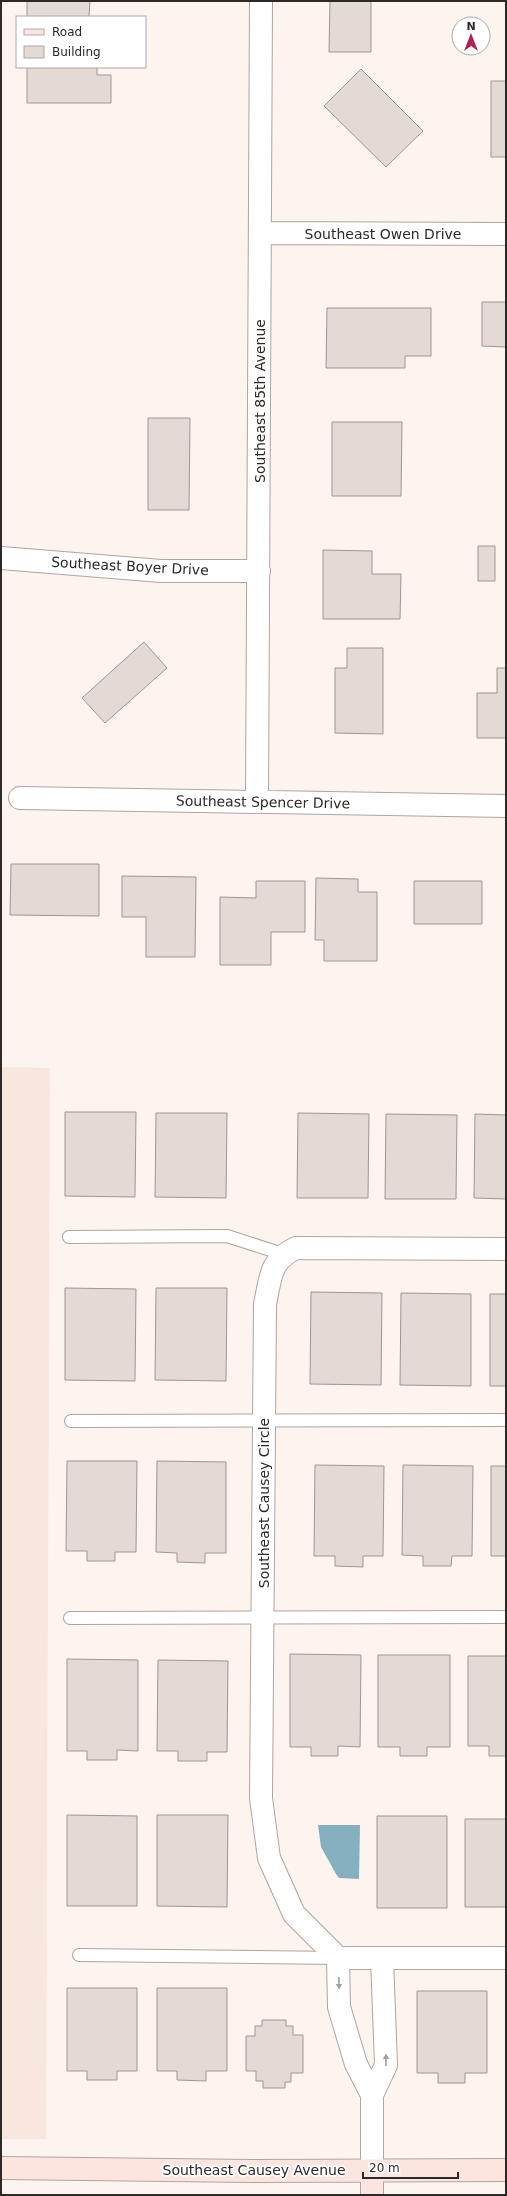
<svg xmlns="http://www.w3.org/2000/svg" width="507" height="2196" font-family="'DejaVu Sans',sans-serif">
<rect width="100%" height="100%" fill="#fdf4f0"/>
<!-- built -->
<path fill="#f8e7df" d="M1 1067 50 1068 46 2139H1Z"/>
<!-- water -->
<path fill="#86afbf" d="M318 1825H360L359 1879 339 1878 336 1874 321 1847Z"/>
<!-- building -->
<path fill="#e3dad6" stroke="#9e9693" d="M27 1H90L89 17H27Z
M330 1H371V52H329Z
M27 67H97V75H111V103H27Z
M361 69 423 131 386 167 324 106Z
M491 81H506V157H491Z
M482 302H506V347L482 346Z
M327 308H431V356H405V368H326Z
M148 418H190L189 510H148Z
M332 422H402L401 496H332Z
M478 546H495V581H478Z
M323 550 372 551V574H401L400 619H323Z
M144 642 167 668 105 723 82 698Z
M347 648H383V734L335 733V668H347Z
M497 668H506V738H477V693H497Z
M11 864H99V916L10 915Z
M122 876 196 877 195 957H146V917H122Z
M316 878 358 879V892H377V961H324V940H315Z
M256 881H305V932H271V965H220V897L256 898Z
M414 881H482V924H414Z
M65 1112H136L135 1197 65 1196Z
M156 1113H227L226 1198 155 1197Z
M298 1113 369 1114 368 1198H297Z
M386 1114 457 1115 456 1199H385Z
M475 1114 506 1115V1199L474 1198Z
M65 1288 136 1289 135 1381 65 1380Z
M156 1288H227L226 1381 155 1380Z
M311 1292 382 1293 381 1385 310 1384Z
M401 1293 471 1294V1386L400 1385Z
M490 1294H506V1386H490Z
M67 1461H137L136 1552H115V1561H87V1551H66Z
M157 1461 226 1462V1553H205V1563L177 1562V1553L156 1552Z
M315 1465 384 1466 383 1556H363V1567L335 1566V1556H314Z
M403 1465 473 1466 472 1556H452L451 1566H423V1556L402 1555Z
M491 1466H506V1556H491Z
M290 1654 361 1655 360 1747 338 1746V1756H311V1747H290Z
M378 1655H450V1747H427V1756H400V1747H378Z
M468 1656H506V1756H489V1746H468Z
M67 1659 138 1660V1751L117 1750V1760H87V1751H67Z
M158 1660 228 1661 227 1752H207V1761H178V1751H157Z
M67 1815 137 1816V1906H67Z
M157 1815H228L227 1907 157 1906Z
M377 1816H447V1908H377Z
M465 1819H506V1907H465Z
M67 1988H137V2071H117V2080H87V2071H67Z
M157 1988H227V2071H206V2081L177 2080V2071H157Z
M417 1991H487V2073H465V2083H438V2073H417Z
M262 2020H286V2026H293V2035H303V2073H291V2082H285V2088H263V2081H256V2071H246V2036H255V2026H262Z"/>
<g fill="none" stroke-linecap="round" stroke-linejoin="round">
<defs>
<path id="lane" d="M69 1237 227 1236 283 1254
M71 1421 506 1420
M70 1618 506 1617
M79 1955 338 1958"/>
<path id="street" d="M261 233 506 234
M1 558 161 571H259
M20 798 506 806
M257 801 261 1
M506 1249 296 1248C269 1261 271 1277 265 1304L261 1798 269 1858 294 1914 338 1958H506
M338 1958 339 2007 356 2064 372 2095
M372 2171V2095L386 2065 382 1958"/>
<path id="secondary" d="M1 2168 252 2171 506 2170
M372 2171V2195"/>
</defs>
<!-- lane casing -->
<use href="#lane" stroke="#ada5a1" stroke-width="14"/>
<!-- street casing -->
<use href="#street" stroke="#ada5a1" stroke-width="24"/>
<!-- secondary casing -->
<use href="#secondary" stroke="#ada5a1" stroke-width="24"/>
<!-- lane -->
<use href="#lane" stroke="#fff" stroke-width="12"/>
<!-- street -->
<use href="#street" stroke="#fff" stroke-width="22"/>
<!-- secondary -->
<use href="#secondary" stroke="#fde5df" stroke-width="22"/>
</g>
<!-- one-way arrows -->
<defs><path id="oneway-solid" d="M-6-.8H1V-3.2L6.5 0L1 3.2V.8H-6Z"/></defs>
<g fill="#a09f9e">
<use href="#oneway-solid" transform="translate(339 1983) rotate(89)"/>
<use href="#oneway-solid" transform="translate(386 2060) rotate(-89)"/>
</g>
<g text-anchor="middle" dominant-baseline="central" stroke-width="3.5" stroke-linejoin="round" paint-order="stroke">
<!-- street labels -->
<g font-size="14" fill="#2c2927" stroke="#fff">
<text x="383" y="234">Southeast Owen Drive</text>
<text transform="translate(260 401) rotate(-90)">Southeast 85th Avenue</text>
<text transform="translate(130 566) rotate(3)">Southeast Boyer Drive</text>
<text transform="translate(263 802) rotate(1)">Southeast Spencer Drive</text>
<text transform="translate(264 1503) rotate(-90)">Southeast Causey Circle</text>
<text x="254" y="2170">Southeast Causey Avenue</text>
</g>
</g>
<!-- border -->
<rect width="507" height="2196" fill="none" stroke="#2c2927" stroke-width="4"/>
<!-- legend -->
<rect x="16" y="16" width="130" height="52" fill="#ffffff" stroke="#aba9a9"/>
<rect x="24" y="29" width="20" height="6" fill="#fde5df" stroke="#aba9a9"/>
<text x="52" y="36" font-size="12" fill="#2c2927">Road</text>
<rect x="24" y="46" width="20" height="12" fill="#e3dad6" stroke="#aba9a9"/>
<text x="52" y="56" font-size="12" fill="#2c2927">Building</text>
<!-- north arrow -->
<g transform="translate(471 36)"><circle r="19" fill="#ffffff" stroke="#aba9a9"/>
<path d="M0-3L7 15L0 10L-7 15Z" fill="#b12050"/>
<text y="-6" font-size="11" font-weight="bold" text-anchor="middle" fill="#2c2927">N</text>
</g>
<!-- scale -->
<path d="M363 2172v6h95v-6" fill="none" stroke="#2c2927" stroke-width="2"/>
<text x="369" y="2172" font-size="12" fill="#2c2927" stroke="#ffffff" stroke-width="3" paint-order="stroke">20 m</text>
</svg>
